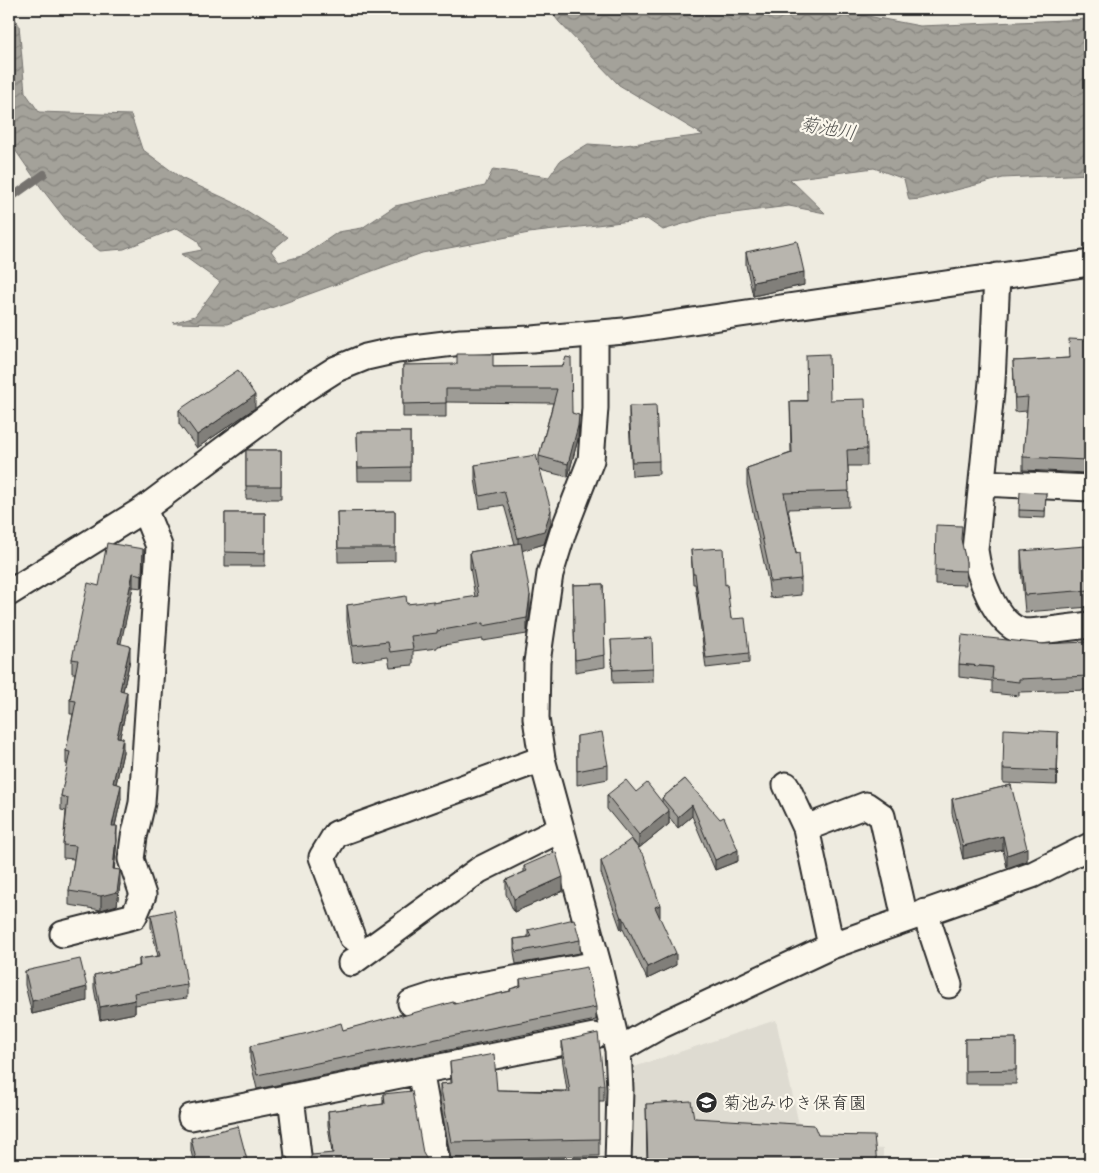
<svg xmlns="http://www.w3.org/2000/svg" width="1099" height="1173" font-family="Itim,'Klee One',sans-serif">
<defs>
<pattern id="water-waves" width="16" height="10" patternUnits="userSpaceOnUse" patternTransform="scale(1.25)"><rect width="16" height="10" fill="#a4a29a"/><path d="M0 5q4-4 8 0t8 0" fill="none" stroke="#86847e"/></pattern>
</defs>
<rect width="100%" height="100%" fill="#eeebe0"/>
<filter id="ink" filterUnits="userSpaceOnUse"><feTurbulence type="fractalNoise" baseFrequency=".02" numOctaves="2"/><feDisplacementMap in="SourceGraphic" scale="10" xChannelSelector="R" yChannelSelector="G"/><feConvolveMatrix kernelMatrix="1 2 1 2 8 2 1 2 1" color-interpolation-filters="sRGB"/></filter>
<g filter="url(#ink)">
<!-- built -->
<path fill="#dedbd1" d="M776 1020 803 1143 883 1149V1164H618L619 1072Z"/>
<!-- water -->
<path fill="url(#water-waves)" stroke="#74726e" d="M549 9H850L857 14 920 26 1090 19V174L1003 178 921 199 909 200 904 179 874 168 790 179 825 213 789 206 710 216 663 230 647 219 529 233 422 253 227 324 173 323 195 316 220 282 181 254 202 250 197 240 177 228 124 249 100 251 77 234 42 189 9 141V10L19 25 25 92 39 112 131 115 142 149 181 178 233 202 288 237 271 251 279 262 305 255 338 232 362 228 395 206 485 186 493 169 549 177 560 161 588 144 617 146 703 135 619 85 559 22Z"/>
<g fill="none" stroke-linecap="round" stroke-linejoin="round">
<!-- stream -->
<path stroke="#74726e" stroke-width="8" d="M9 199 44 174"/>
<defs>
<path id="minor" d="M997 276 992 382 975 550C978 574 995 623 1021 631 1031 634 1077 626 1090 625
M595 334V408L591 460 563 532 550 574 537 662 536 718 542 759 598 964 618 1050 620 1089 618 1164
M982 483 1090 488
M9 593 144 509 303 390 336 369 366 357 397 350 461 342 532 339 624 331 1090 263
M786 785 806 828 831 946
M806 828 866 805 882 816 905 918
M925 912 949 985
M63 934 134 916 143 895 131 859 134 837 142 803 159 546 144 509
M352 937 322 857 336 834 542 759
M351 963 479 870 561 829
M411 1003 448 991 598 964
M618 1050 662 1025 831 946 1032 875 1090 846
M420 1070 437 1164
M291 1097 299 1164
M191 1117 594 1036"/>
</defs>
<!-- minor casing -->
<use href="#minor" stroke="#2b2b2b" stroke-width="29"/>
<!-- minor -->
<use href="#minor" stroke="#fbf7ec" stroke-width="25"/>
</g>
<!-- wall -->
<path fill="#9e9c96" stroke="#2b2b2b" d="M746 252 804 285 753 296 746 265Z
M1090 340V412L1086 473 1023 470V457L1027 411 1015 412 1013 361 1069 358Z
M403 365 493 367 563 366 572 413 579 428 578 439 568 477 540 470 551 523 544 544 522 550 530 611 527 634 483 641V639L437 646V648L413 651V665L390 667 388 657 353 662 347 621V605L407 604 433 603 475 597 470 567V552L515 544 504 505 480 509 475 479V465L539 466V456L553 403 446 402V417H403Z
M830 400 867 449V466H848L849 507 788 509 801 579V595L770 598 768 581 747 485V468L791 453 790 401Z
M629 406 659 461V474L632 476 629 420Z
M255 408 197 448 179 424V410Z
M357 432H410V481H358Z
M246 450H281V499H246Z
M1046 493 1045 518 1019 517V510Z
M395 511V561L338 562 337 512Z
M225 513H265V566H225Z
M961 542 966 562V585L935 584V570Z
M691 550 725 585 731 619 749 653V663L706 668 695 584H693Z
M1021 551 1090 565V607L1025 612 1021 568Z
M143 563 142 588 133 587 120 644 130 660 123 691 127 705 120 737 123 752 116 784 121 799 115 826 117 840 114 869 120 884 117 905 101 910 69 905V891L74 859 63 858V845L66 811 61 810V796L68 765 66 764V751L73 714H70V700L75 673H72V659L99 586Z
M603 584 605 667 575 672 573 585Z
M611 640 653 668V682L613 683Z
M959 664 1089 676V690L1019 692V696L992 693V681L959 677Z
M577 736 608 765V779L577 785Z
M1058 745 1057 785 1003 783V769Z
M685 779 738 861 715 870 692 816 678 828 669 817V824L639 848 607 809V795L636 792 662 802V798Z
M1011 785 1027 861 1007 868 1003 850 963 859 952 813V799Z
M601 861 660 917H659L676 965 647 979 623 929 621 930 601 873Z
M524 866 563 891 514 912 506 894V880L524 872Z
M151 915 187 985V998L135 1005V1013L100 1020 94 988V975L139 966V959L158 956 151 927Z
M528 930 580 940V953L516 964 514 952V939L528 937Z
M25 971 87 1001 32 1014 25 985Z
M520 979 596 1007V1020L257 1089 250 1059V1046L343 1030 510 991V989L520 986Z
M1016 1038V1084H965V1039Z
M562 1041 604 1085V1101H599V1156L451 1159 440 1101V1084L451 1083 450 1062 497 1090 567 1091 562 1057Z
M383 1094 423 1153H332L328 1125V1111L383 1104Z
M646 1104 694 1118 818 1135 877 1164H647Z
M191 1138 247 1160 299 1164H194L191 1151Z"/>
<!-- shaded-wall -->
<path fill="#817f7a" stroke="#2b2b2b" d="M804 272V285L753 296V282Z
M255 395V408L197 448V435Z
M1090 398V412L1086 473V460Z
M579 415 578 439 568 477V464Z
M551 510V523L544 544 518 552V538Z
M143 549V563L142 588V575Z
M133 573V587L118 657V643Z
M530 595V611L527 634V618Z
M130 646V660L120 704V690Z
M127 692V705L117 750V737Z
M1058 732V745L1057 785V771Z
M123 738V752L113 797V783Z
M121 785V799L112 839V826Z
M692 805V816L678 828V817Z
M669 811V824L639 848V835Z
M117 826V840L113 883V869Z
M1003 836V850L963 859V846Z
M1027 848V861L1007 868V855Z
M738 850V861L715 870V860Z
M120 870V884L117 905 101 910V896Z
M563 877V891L514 912V899Z
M660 905V917L655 919V907Z
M623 917V929L621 930V918Z
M676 953V965L647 979V967Z
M87 987V1001L32 1014V1001Z
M135 1000V1013L100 1020V1007Z
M13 1048V1061L9 1071V1058Z"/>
<!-- building -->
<path fill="#b8b5ae" stroke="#2b2b2b" d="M797 241 804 272 753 282 746 252Z
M1069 339 1090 340V398L1086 460 1023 457 1028 397 1015 398 1013 361 1070 358Z
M457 354H493V367L563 366 566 357 571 358 572 413 579 415 578 426 568 464 539 456 557 389H446V403L403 404V365L457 364Z
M829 354 830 400 865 399 867 449 847 450 849 491 784 493 796 554 799 553 801 579 770 582 768 564 747 468 792 453 790 401H807L806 355Z
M238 370 255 395 197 435 179 410Z
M656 405 659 461 632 462 629 406Z
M357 432H410V467L358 468Z
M246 450H281V486H246Z
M536 455 551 510 544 531 518 538 504 491 480 496 475 465Z
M1020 492 1046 493 1045 511 1019 510Z
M395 511V548H338L337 512Z
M225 513H265V553L225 552Z
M936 525 962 526 961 539 966 562V571L935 570Z
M107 543 143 549 142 575 133 573 118 643 130 646 120 690 127 692 117 737 123 738 113 783 121 785 112 826H117L113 869 120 870 117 892 101 896 69 891 76 846 63 845 68 798 61 796 70 752 66 751 76 701 70 700 78 660 72 659 88 583 99 586Z
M521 543 530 595 527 618 483 626V623L437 631V633L411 636 413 649 390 652 388 642 353 646 347 605 406 596 407 604 433 601V603L478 596 470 552Z
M1086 546 1088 565H1090V590L1025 595 1021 551Z
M723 548 725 585 727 584 731 619 745 618 749 653 706 658 695 574H693L691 550Z
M603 584 605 655 575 660 573 585Z
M962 635 1043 644 1087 642 1089 676 1019 679V682L992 679 993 667 959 664Z
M652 638 653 668 613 670 611 640Z
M1004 729 1058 732 1057 771 1003 769Z
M602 732 608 765 577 771V736Z
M685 779 720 819 724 817 738 850 715 860 692 805 678 817 662 798Z
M626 780 636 792 647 783 669 811 639 835 607 795Z
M1011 785 1027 848 1007 855 1003 836 963 846 952 799Z
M631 839 644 856 660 905 655 907 676 953 647 967 623 917 621 918 601 861Z
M556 852 563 877 514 899 506 880 527 871 524 866Z
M174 910 179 933 187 985 134 993 135 1000 100 1007 94 975 140 966 139 959 160 956 151 915Z
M574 919 580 940 516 952 514 939 531 937 528 930Z
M80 959 87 987 32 1001 25 971Z
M587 967 596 1007 257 1075 250 1046 308 1033 341 1023 343 1030 402 1014V1016L453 1002 454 1004 511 991 510 989 521 986 520 979Z
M598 1033 604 1085H599V1139L451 1142 440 1084 452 1083 450 1062 494 1054 497 1090 570 1092 562 1041Z
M1016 1038V1070L965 1071V1039Z
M9 1047 13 1048 9 1058Z
M412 1091 423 1153 427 1160V1164H302L308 1162 312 1155 333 1153 328 1111 384 1104 383 1094Z
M691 1101 694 1118 814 1125 818 1135 874 1136 877 1164H648L646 1104Z
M238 1126 247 1160 287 1157 293 1163 299 1164H197L191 1138Z"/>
</g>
<!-- icons -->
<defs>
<symbol id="school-disc" viewBox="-11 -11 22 22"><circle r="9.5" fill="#2b2b2b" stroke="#fbf7ec"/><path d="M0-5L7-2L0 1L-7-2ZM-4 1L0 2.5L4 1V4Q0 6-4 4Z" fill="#fff"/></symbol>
</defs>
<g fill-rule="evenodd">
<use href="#school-disc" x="694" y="1090" width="25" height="25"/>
</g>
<g text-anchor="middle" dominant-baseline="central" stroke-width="4.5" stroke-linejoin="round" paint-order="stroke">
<!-- poi labels -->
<g font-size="18" fill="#2b2b2b" stroke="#fbf7ec" text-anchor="start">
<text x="723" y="1103">菊池みゆき保育園</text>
</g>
<!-- water labels -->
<g font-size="19" font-style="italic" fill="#555552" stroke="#fbf7ec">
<text transform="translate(828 128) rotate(10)">菊池川</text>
</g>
</g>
<!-- margin -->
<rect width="1099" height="1173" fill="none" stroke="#fbf7ec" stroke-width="30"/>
<rect x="15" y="15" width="1069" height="1143" fill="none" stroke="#2b2b2b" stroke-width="2" filter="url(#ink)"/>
</svg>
